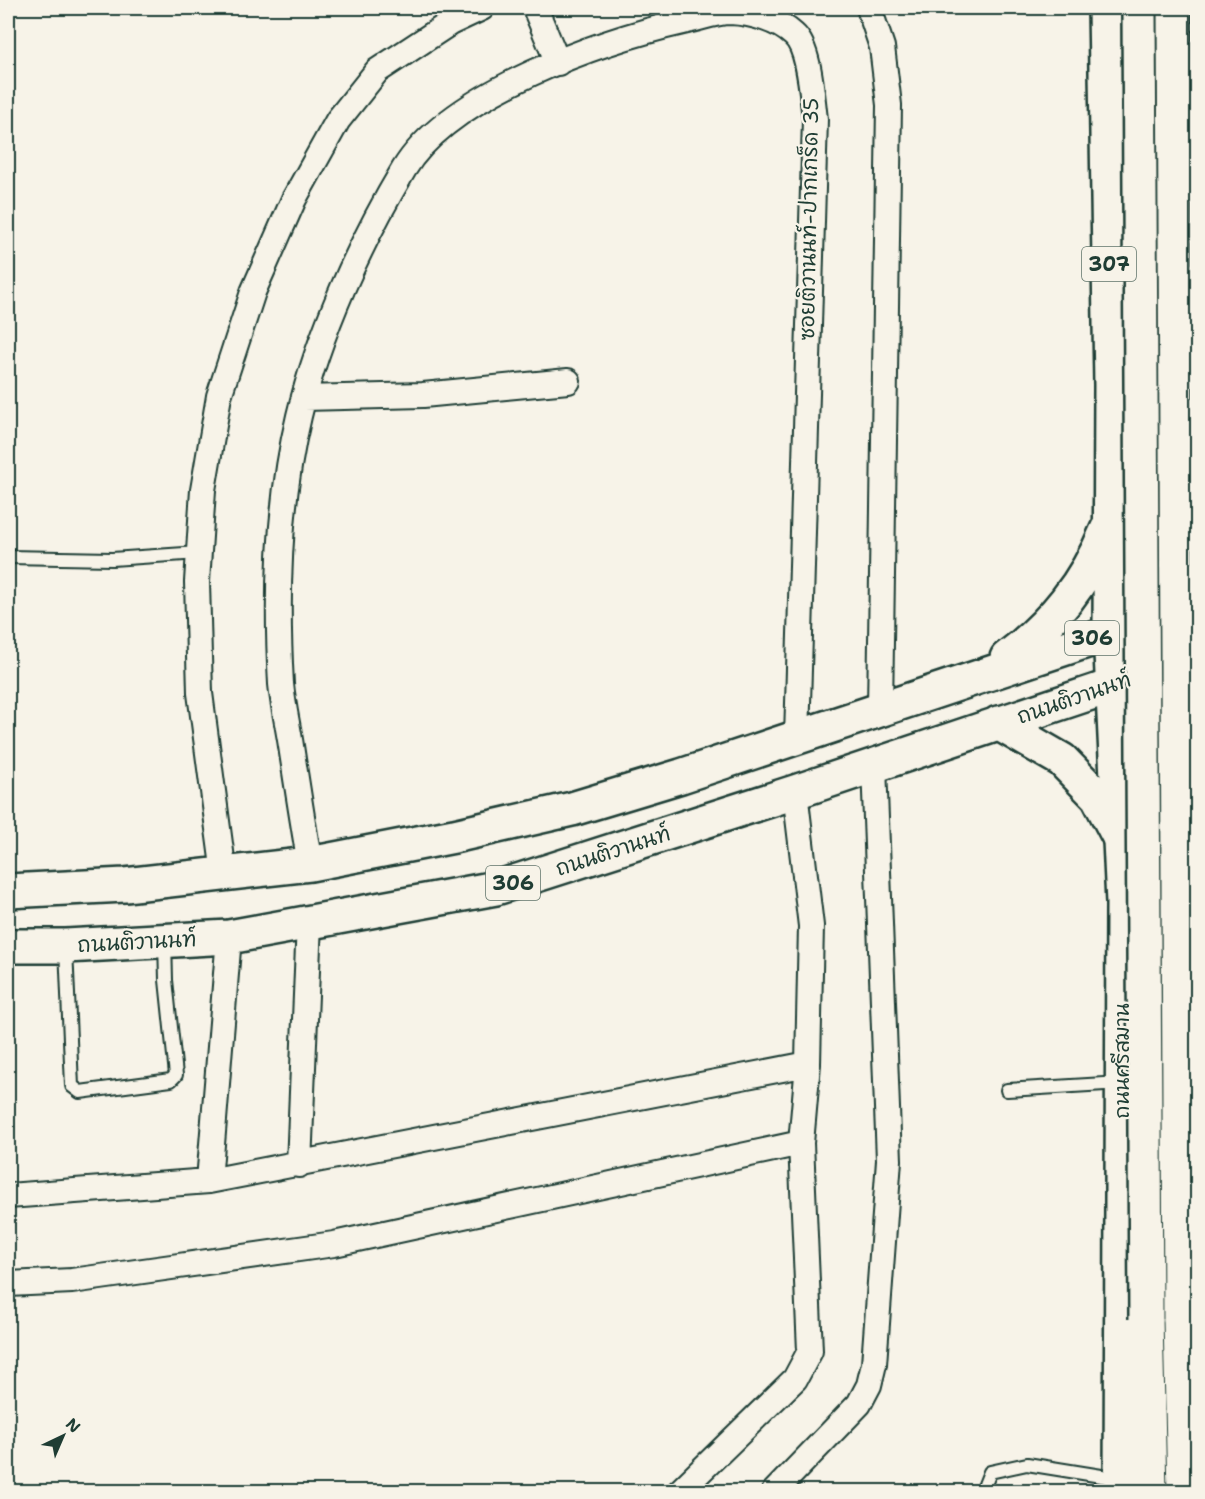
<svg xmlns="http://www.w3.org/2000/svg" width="1205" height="1499" font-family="'Shantell Sans','Playpen Sans Thai',sans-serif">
<rect width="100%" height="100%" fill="#f7f3e8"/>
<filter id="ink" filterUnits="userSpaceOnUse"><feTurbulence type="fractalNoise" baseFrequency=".0167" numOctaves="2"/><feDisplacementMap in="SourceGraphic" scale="12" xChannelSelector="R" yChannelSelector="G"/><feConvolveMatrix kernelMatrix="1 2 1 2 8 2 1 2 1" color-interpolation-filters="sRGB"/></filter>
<g filter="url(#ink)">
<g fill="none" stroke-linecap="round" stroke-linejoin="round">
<defs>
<path id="service" d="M8 557 112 559 199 553
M66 948 72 1086 80 1092 171 1080 176 1075 166 980 165 940
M1007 1090 1121 1083
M982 1492 990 1472 1027 1464 1120 1479"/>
<path id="minor" d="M535 8 558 63
M869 8 882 47 889 105 880 709
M304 398 423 395 568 381
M310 864C303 825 297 785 291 746 288 726 283 705 281 684 276 596 278 503 299 416 319 332 360 243 404 169 451 92 603 40 687 21 701 18 717 12 730 12 752 13 778 20 794 35 810 49 812 97 815 119L797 738
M224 874 200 693 197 582 203 490 219 396 253 292 294 199 338 120 377 71 450 23 482 8
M299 1165 309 922
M209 1181 229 937
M8 1196 209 1181 808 1064
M8 1284 72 1281 334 1244 801 1143
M679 1492 795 1379 810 1351 801 1143 808 1064 811 926 795 792
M774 1492 859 1404 869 1385 874 1364 889 1160 874 766"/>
<path id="secondary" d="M1110 632 1123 903 1121 1492
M1127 897C1149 863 1169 860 1198 887"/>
<path id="primary" d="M1105 8 1111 385 1110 632
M1122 396 1136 410 1165 426 1180 422 1198 408
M1007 658C1053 623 1085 583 1107 530
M998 723 1062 760 1098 797 1121 841
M8 891 125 885 310 864 454 836 572 809 681 776 1198 604
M8 946H66L229 937 496 888 795 792 1198 657
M1146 1319 1150 1492
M1180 1319 1184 1492"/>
</defs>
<!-- service casing -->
<use href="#service" stroke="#1f3d34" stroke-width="16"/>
<!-- minor casing -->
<use href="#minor" stroke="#1f3d34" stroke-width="28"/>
<!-- secondary casing -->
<use href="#secondary" stroke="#1f3d34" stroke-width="38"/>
<!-- primary casing -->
<use href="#primary" stroke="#1f3d34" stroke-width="38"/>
<!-- service -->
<use href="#service" stroke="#f7f3e8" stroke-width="12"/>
<!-- minor -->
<use href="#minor" stroke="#f7f3e8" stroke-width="24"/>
<!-- secondary -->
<use href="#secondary" stroke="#f7f3e8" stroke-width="33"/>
<!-- primary -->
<use href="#primary" stroke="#f7f3e8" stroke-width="33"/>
<defs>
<path id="primary-bridge" d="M1139 8 1146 1319
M1174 8 1180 1319"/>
</defs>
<!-- primary-bridge casing -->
<use href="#primary-bridge" stroke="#1f3d34" stroke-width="38" stroke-linecap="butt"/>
<!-- primary-bridge -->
<use href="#primary-bridge" stroke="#f7f3e8" stroke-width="33"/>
</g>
</g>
<g text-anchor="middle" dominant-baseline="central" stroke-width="4.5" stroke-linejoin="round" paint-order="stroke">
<!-- shield labels -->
<g fill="#f7f3e8" stroke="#60746a" stroke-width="1.5">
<rect x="1082" y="247" width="54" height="34" rx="4.5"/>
<rect x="1065" y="621" width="54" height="34" rx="4.5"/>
<rect x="486" y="866" width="54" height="34" rx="4.5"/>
</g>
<g font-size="20" font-weight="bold" fill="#1f3d34">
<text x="1109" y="264">307</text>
<text x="1092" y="638">306</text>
<text x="513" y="883">306</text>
</g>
<!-- street labels -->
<g font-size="21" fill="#1f3d34" stroke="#f7f3e8">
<text transform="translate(809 219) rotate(-89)">ซอยติวานนท์-ปากเกร็ด 35</text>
<text transform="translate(1074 698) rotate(-19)">ถนนติวานนท์</text>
<text transform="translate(613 851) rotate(-18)">ถนนติวานนท์</text>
<text transform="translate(137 942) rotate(-3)">ถนนติวานนท์</text>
<text transform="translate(1122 1061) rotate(-90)">ถนนศรีสมาน</text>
</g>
</g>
<!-- margin -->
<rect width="1205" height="1499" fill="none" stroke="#f7f3e8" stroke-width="30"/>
<rect x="15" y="15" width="1175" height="1469" fill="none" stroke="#1f3d34" stroke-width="2" filter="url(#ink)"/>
<!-- north arrow -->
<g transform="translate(63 1436) rotate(44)" stroke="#f7f3e8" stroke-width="4.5" paint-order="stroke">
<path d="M0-4.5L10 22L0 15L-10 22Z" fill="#1f3d34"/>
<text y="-9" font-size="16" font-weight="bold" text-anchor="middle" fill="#1f3d34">N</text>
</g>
</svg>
